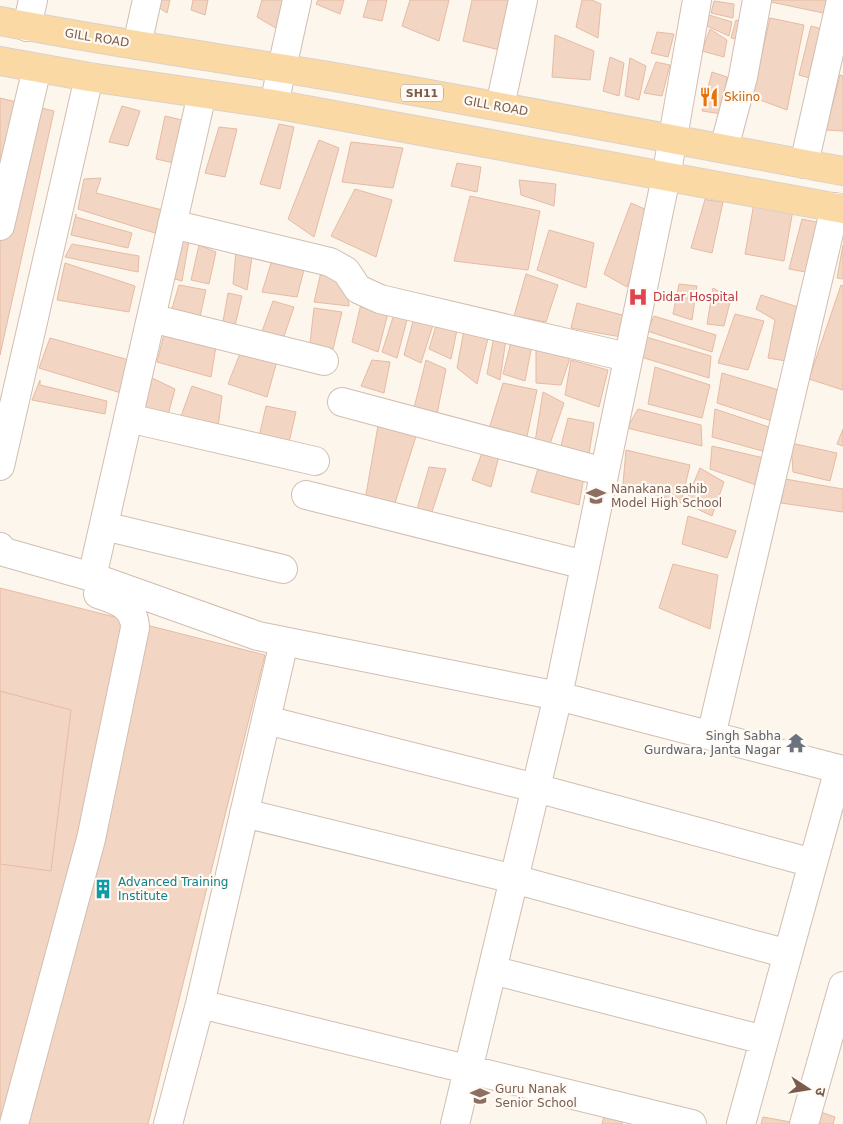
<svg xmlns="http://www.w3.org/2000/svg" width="843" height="1124" font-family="'DejaVu Sans','Noto Sans Devanagari',sans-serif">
<rect width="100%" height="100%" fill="#fdf6ec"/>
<!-- building -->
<path fill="#f3d5c3" stroke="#e6bba3" d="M156 0H170L167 13 155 5Z
M193 0H208L205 15 191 10Z
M262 0H288L279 30 257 17Z
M318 0H344L340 14 316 4Z
M368 0H387L382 21 363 17Z
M410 0H449L439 41 402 26Z
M472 0H508L500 50 463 41Z
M582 0H592L601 4 598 38 576 27Z
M772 0H831L828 14 771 2Z
M714 1 734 4 733 18 711 13Z
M709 15 732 22 729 36 707 26Z
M770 18 804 25 787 110 752 97Z
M736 20 748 25 744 40 731 38Z
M811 26 829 31 816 80 799 75Z
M710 29 727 40 724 57 702 51Z
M657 32 674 34 668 57 651 53Z
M555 35 594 51 590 80 552 77Z
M610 57 624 63 619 96 603 91Z
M630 58 646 66 639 100 625 96Z
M656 62 670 65 662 96 644 93Z
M712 72 727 77 722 114 702 111Z
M840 75 843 76V131L826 130Z
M0 98 54 111 0 355Z
M122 106 140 111 128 146 109 142Z
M165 116 182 120 174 163 156 159Z
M279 124 294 127 280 189 260 184Z
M219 127 237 129 225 177 205 173Z
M319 140 339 148 314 237 288 219Z
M351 142 403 148 393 188 342 182Z
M457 163 481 167 477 192 451 186Z
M101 178 96 193 162 210 158 234 78 209 84 179Z
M519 180 556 184 554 206 521 195Z
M355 189 392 200 376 257 331 236Z
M470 196 540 211 528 270 454 261Z
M706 196 707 200 723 202 712 253 691 248Z
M631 203 654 213 627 287 604 274Z
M754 203 793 210 784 261 745 254Z
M76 214V217L132 233 128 248 71 235Z
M802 219 821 223 811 273 789 269Z
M549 230 594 243 586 288 537 270Z
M177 239 189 241 182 281 171 278Z
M72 244 139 256 138 272 65 257Z
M199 245 216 252 209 284 191 280Z
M843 245V279L837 278Z
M236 251 252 257 247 290 233 284Z
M273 257 306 262 297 297 262 292Z
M65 263 135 286 129 312 57 300Z
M322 268 348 288 349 306 314 302Z
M526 274 558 285 546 322 514 316Z
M679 284 697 286 692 320 673 314Z
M179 285 206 290 199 321 171 312Z
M841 285 843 286V390L809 379Z
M713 288 731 298 724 326 707 324Z
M228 293 242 296 234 330 222 327Z
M761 295 804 309 786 361 768 358 775 320 756 309Z
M273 301 294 307 281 345 260 337Z
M577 303 626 316 621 337 571 328Z
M361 304 388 313 378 352 352 342Z
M314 308 342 312 333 349 310 343Z
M395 311 408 316 397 358 382 352Z
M415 314 434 322 421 363 404 355Z
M735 314 764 321 748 370 718 363Z
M654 316 716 335 712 352 647 331Z
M437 322 458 325 451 359 429 349Z
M165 330 216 346 211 377 157 362Z
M464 330 488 338 477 384 457 368Z
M494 336 506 339 500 380 487 374Z
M646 337 711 356 709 378 641 357Z
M50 338 129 360 121 393 39 368Z
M512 338 532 345 525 381 503 374Z
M536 339 571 355 561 385 536 383Z
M241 351 277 361 267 397 228 384Z
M372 360 390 362 384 393 361 386Z
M426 360 446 369 437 414 414 408Z
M571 360 608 370 599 407 565 395Z
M655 367 710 385 702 418 648 404Z
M722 373 782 391 772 421 717 403Z
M148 376 175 389 168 415 140 407Z
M40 380V385L107 401 105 414 32 400Z
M503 383 537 390 526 441 489 429Z
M192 386 222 396 218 427 181 416Z
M543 392 564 403 550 444 535 442Z
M266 406 296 412 287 451 259 437Z
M638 409 701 425 702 446 627 428Z
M715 409 772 428 766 452 712 437Z
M568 418 594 423 588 460 560 450Z
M379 420 417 433 394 506 365 500Z
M843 429V446L837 444Z
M791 443 837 453 830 481 793 472Z
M712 446 764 458 759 486 710 469Z
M483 450 500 452 491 487 472 480Z
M626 450 690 465 681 503 623 484Z
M539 465 584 477 579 505 531 492Z
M429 467 446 469 430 518 417 509Z
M700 468 724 482 712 516 685 503Z
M785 479 843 489V512L781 503Z
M688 516 736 531 727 558 682 544Z
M673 564 718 575 710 629 659 608Z
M0 588 265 655 148 1124H0Z
M0 691 71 710 51 871 0 864Z
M606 1108 624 1116 622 1124H602Z
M815 1110 835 1117 833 1124H811Z
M763 1117 796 1123 795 1124H761Z"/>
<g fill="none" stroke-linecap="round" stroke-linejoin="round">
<defs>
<path id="minor" d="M27 27 33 0
M137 45 147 0
M274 104 297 0
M500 106 523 0
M724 148 743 77 757 0
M804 164 841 0
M172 224 330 262 346 271 358 289 380 299 627 357
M0 226 37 68
M151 318 324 361
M342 402 604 472
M128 418 315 461
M0 466 89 77
M306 495 585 565
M104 526 283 569
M0 547 4 552 92 577 258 636 558 696 839 769 741 1124
M92 577 202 94
M266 720 536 788 813 863
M711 736 835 207
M244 813 514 879 788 954
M492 970 764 1040
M200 1004 692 1124
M14 1124 91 839 135 628C135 606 116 600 98 594
M168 1124 200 1004 284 642
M455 1124 558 696 666 177 697 0
M804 1124 843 986"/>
<path id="major" d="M0 21C107 42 215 57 323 75 496 105 670 139 843 171
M0 61 89 77 274 104 843 209"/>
</defs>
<!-- minor casing -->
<use href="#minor" stroke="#d1beb0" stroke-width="30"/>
<!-- major casing -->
<use href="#major" stroke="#dad1cd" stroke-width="30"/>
<!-- minor -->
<use href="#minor" stroke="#fff" stroke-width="28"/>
<!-- major -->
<use href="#major" stroke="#fbd9a5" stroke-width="28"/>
</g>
<!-- icons -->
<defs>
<symbol id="restaurant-bare" viewBox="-9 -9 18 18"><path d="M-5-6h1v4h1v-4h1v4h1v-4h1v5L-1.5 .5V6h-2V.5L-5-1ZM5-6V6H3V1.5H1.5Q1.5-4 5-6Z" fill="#e8710a" stroke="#fffaf3" stroke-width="2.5" paint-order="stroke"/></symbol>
<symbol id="hospital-bare" viewBox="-9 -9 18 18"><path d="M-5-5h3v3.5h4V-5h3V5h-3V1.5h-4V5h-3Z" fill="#e0444e" stroke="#fffaf3" stroke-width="2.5" paint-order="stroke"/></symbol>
<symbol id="school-bare" viewBox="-9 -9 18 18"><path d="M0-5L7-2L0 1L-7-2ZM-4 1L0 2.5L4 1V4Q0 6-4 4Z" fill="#8d6e63" stroke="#fffaf3" stroke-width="2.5" paint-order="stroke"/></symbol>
<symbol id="temple-bare" viewBox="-9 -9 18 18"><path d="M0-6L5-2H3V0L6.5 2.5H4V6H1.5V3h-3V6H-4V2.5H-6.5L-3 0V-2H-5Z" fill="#6b7280" stroke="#fffaf3" stroke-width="2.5" paint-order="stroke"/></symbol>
<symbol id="building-bare" viewBox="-9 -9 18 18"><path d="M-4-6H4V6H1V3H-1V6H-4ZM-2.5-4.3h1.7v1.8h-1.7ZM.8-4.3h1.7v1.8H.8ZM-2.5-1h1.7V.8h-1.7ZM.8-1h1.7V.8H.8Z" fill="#0f9aa8" stroke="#fffaf3" stroke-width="2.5" paint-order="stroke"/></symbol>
</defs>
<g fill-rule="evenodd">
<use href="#restaurant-bare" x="695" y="83" width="28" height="28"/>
<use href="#hospital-bare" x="624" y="283" width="28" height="28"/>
<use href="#school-bare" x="582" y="482" width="28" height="28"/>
<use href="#temple-bare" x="782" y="729" width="28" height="28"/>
<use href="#building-bare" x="89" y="875" width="28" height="28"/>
<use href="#school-bare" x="466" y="1082" width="28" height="28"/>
</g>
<g text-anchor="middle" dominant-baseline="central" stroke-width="4.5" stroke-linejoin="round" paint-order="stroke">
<!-- shield labels -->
<rect fill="#fffaf3" stroke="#a28b7f" stroke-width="1" x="401" y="84.5" width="42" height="17" rx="4"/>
<g font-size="11" font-weight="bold" fill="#7a5c4d">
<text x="422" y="93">SH11</text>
</g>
<!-- street labels -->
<g font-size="12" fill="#7a5c4d" stroke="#fffaf3">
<text transform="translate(97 38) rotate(9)">GILL ROAD</text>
<text transform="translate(496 106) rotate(10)">GILL ROAD</text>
</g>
<!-- food labels -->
<g font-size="12" fill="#c56008" stroke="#fffaf3" text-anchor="start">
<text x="724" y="97">Skiino</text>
</g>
<!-- health labels -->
<g font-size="12" fill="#be3a42" stroke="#fffaf3" text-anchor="start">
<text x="653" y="297">Didar Hospital</text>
</g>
<!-- education labels -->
<g font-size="12" fill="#785e54" stroke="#fffaf3" text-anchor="start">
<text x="611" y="489">Nanakana sahib<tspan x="611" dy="14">Model High School</tspan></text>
<text x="495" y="1089">Guru Nanak<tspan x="495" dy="14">Senior School</tspan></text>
</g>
<!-- worship labels -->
<g font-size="12" fill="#5b616d" stroke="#fffaf3" text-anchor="end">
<text x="781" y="736">Singh Sabha<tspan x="781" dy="14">Gurdwara, Janta Nagar</tspan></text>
</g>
<!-- culture labels -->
<g font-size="12" fill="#0d838f" stroke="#fffaf3" text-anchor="start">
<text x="118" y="882">Advanced Training<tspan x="118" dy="14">Institute</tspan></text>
</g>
</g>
<!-- north arrow -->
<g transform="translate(808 1089) rotate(102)" stroke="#fffaf3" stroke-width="4" paint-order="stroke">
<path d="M0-4L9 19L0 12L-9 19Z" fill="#7a5c4d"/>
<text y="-8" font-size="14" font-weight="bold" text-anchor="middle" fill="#7a5c4d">उ</text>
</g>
</svg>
